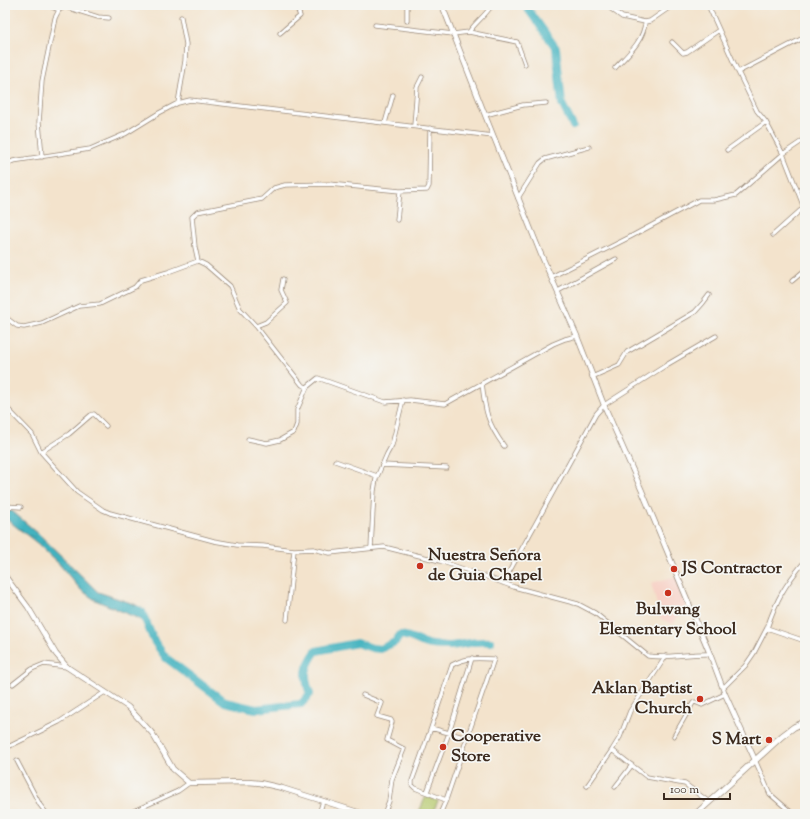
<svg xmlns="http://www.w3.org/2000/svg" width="810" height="819" font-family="'Sorts Mill Goudy',serif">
<defs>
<pattern id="water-ripples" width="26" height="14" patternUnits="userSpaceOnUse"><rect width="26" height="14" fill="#43b2bf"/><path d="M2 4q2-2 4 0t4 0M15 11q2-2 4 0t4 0" fill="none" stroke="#39919b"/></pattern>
</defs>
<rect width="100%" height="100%" fill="#f6f6f2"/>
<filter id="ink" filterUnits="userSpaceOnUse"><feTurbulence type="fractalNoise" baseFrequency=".025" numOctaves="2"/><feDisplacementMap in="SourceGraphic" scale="8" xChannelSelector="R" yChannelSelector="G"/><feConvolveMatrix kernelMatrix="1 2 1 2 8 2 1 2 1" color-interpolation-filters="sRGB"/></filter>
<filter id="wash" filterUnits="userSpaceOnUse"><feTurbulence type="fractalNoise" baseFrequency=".012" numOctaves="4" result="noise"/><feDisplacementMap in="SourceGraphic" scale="16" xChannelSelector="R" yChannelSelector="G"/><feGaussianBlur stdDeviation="0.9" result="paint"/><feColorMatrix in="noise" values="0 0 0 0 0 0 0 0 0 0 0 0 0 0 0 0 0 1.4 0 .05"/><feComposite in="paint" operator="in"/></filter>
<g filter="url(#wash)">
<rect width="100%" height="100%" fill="#f3e3cc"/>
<!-- built -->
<path fill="#f7d1c6" d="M677 576 687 603 673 624 661 619 651 583Z"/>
<!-- pitch -->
<path fill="#b5c86b" stroke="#787944" d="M426 796 438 801 432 814H418Z"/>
<!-- water -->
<path fill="url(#water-ripples)" stroke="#3f6e6e" d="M5 511H12L40 535 98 592 134 604 145 610 144 621 95 600 81 590 59 564 37 543 5 518Z"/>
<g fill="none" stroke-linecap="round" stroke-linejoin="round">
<!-- river -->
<path stroke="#43b2bf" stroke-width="8" d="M525 5 556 48 562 104 573 126
M138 610 142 612 154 641 166 658 225 702 256 709 301 704 310 694C303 675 305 667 316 651L357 643 372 648 380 649 395 642 400 635C410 636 416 640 424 643 431 646 442 646 450 646 463 645 477 640 491 642"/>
</g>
</g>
<g filter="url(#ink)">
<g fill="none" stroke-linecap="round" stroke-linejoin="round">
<defs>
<path id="minor" d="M47 5 59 10
M407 5V21
M606 5 622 17 645 22 650 21 673 5
M708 5 738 72 757 111 766 122 783 154 805 210
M66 7 98 17 109 18
M375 25 453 34 469 32C476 22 485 16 492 5
M469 32 517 42 525 64
M280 33 300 16 297 8 285 5
M672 42 683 53 687 52 719 30
M615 68C627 55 644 41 645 22
M738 72 805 37
M178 103 185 61 186 44 181 17
M485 115 523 105 546 103
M385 123 393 95
M414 126 417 87 422 77
M727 150 766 122
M42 157 39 122 42 81 55 18 59 10 68 5
M5 165 13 161 90 149 125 134 159 113 178 103 190 100 493 136
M518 198 540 163 545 159 589 147
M397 220 400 191
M773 235 803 208
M198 261 195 247 192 217 197 212 262 199 274 188 285 185 329 184 400 191 427 190 429 186 430 128
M551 277 630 237 699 200H714L736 195 783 154 805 139
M792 281 805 270
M558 291 616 259
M5 317 17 326 24 327 42 323 79 306 100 304 135 287 141 280 168 272 198 261 206 265 230 286 240 309 256 326 302 385 307 387 318 378 385 402 410 400 445 404 553 344 565 339 577 336
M256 326 266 322 287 303 281 290 283 279
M592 377 619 365 627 352 695 312 703 303 709 295
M482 383C485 410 487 423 504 446
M5 406 32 434 41 452 77 492 103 510 110 513 214 541 237 545 263 546 294 550 313 549 330 553 384 547 440 561 487 577 514 587 578 604 595 613 648 656C668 659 690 653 710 654
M248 439 267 443 280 440 294 432 297 424V410L307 387
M41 452 69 434 91 415 94 414 106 426
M335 461 377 476
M382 465 447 468
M5 506 21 507
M371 548 374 491 376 479 387 454 392 445 403 400
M503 583 596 414 604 405 668 364 716 336
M287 620 294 550
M767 628C777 598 785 585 805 561
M13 684 32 669 44 664 67 667
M723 688 745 666 754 653 767 628 805 641
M363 695 382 703 377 716 391 720 392 722 387 740 404 749 392 779 389 801 384 814
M431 728 467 738
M674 736 693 703 695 702 702 705 704 704 725 694
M10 746 59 722 105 692
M612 750 647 777 685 784 709 802
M755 760 770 794 793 814
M17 761 40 805 47 814
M587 786 612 750 620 737 630 711 666 656
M615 787 632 765
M427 792 449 733 472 658
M127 814 178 791 189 783
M319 814 323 801
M440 814 446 800 494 659C479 658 465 657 452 665L431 728 412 781V785L415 788 446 800"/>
<path id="tertiary" d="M442 5 485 115 540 252 577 336 604 405 642 491 710 654 725 694 755 760
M5 576 28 607 56 654 67 667 128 707 152 733 173 769 189 783 248 782 260 783 282 788 364 814"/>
<path id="primary" d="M696 814 782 736 794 727 805 722"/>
</defs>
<!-- minor casing -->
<use href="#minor" stroke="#978675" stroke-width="5"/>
<!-- tertiary casing -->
<use href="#tertiary" stroke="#978675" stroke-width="6"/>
<!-- primary casing -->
<use href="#primary" stroke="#978675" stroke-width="7"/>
<!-- minor -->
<use href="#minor" stroke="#fff" stroke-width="3.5"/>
<!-- tertiary -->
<use href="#tertiary" stroke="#fff" stroke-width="4.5"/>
<!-- primary -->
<use href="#primary" stroke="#fff" stroke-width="5.5"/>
</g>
</g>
<!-- markers -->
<g fill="#c8321e" stroke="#f6f6f2" stroke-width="1.5">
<circle cx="420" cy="566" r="4"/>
<circle cx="674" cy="569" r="4"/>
<circle cx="668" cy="593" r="4"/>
<circle cx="700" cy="699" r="4"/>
<circle cx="769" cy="740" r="4"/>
<circle cx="443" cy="747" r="4"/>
</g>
<g text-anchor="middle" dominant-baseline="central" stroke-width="3.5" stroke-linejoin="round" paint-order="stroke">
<!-- poi labels -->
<g font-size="17" font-weight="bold" fill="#3b2a1e" stroke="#f6f6f2" text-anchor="start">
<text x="428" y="556">Nuestra Señora<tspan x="428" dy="20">de Guia Chapel</tspan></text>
<text x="682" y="569">JS Contractor</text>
<text x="668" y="610" text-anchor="middle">Bulwang<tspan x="668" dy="20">Elementary School</tspan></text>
<text x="692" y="689" text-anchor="end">Aklan Baptist<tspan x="692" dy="20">Church</tspan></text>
<text x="451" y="737">Cooperative<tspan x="451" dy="20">Store</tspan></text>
<text x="761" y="740" text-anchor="end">S Mart</text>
</g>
</g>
<!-- margin -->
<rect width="810" height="819" fill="none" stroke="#f6f6f2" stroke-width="20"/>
<!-- scale -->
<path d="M664 793v6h66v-6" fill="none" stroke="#3b2a1e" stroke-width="2"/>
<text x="670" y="793" font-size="12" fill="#3b2a1e" stroke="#f6f6f2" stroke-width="3" paint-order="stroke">100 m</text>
</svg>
